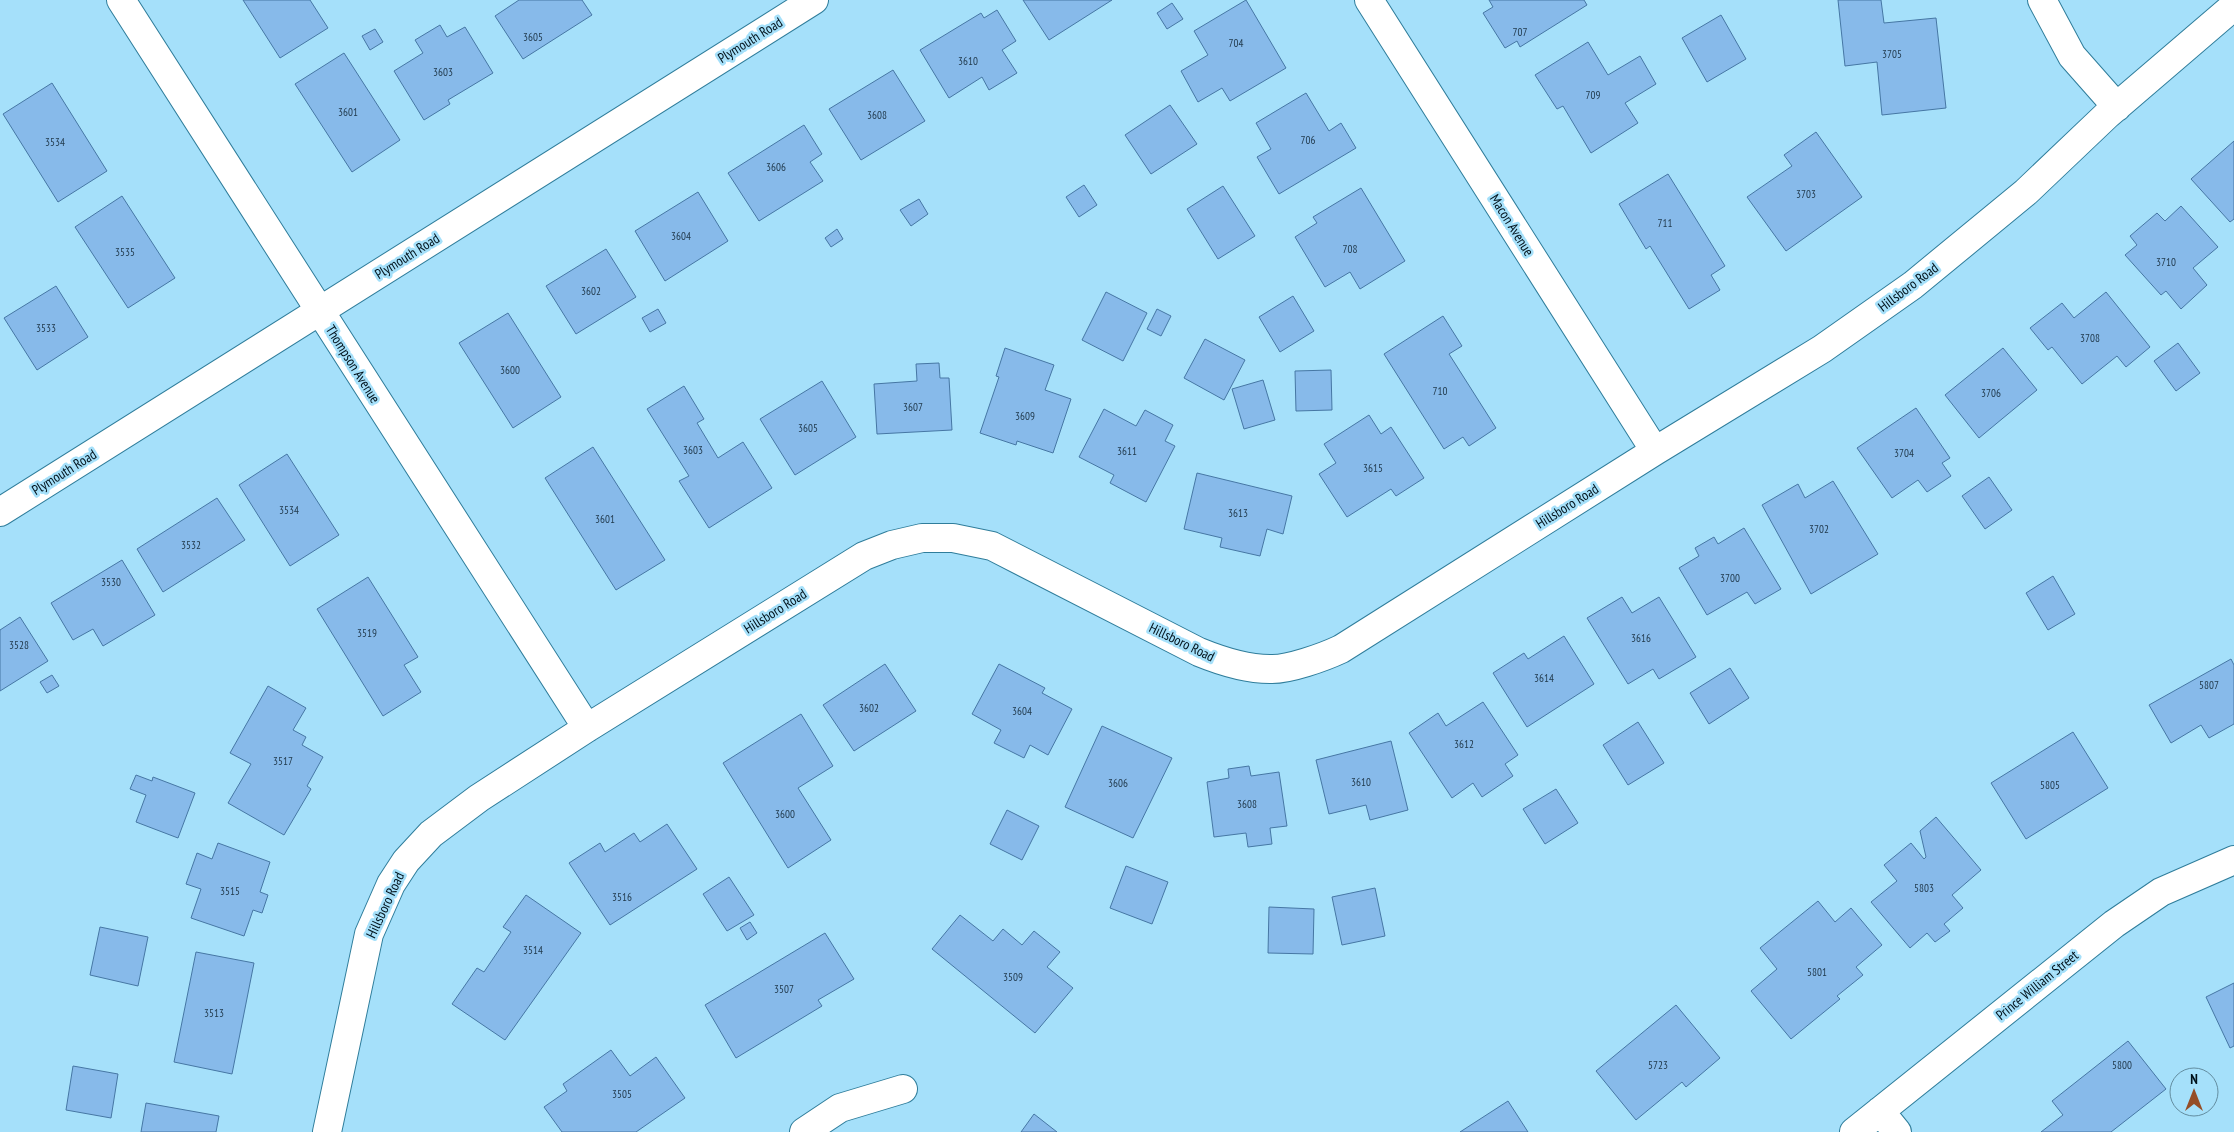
<svg xmlns="http://www.w3.org/2000/svg" width="2234" height="1132" font-family="'PT Sans Narrow',sans-serif">
<rect width="100%" height="100%" fill="#a5e0fa"/>
<!-- building -->
<path fill="#87baea" stroke="#4677a4" d="M243 0H310L328 28 280 58Z
M519 0H582L592 15 523 59 495 16Z
M1023 0H1112L1049 40Z
M1246 0 1286 68 1230 101 1222 88 1198 102 1181 71 1208 55 1194 31Z
M1489 0H1584L1587 5 1520 47 1517 41 1505 48 1483 13 1493 7Z
M1838 0H1881L1884 23 1936 18 1946 108 1882 115 1877 62 1845 66Z
M1172 3 1183 19 1167 29 1157 13Z
M997 10 1016 41 1002 50 1017 73 989 90 982 77 949 98 920 50 981 13 984 18Z
M1721 15 1746 59 1707 82 1682 38Z
M440 25 447 37 465 27 493 73 448 100 450 104 424 120 394 71 423 53 415 40Z
M375 29 383 42 370 50 362 36Z
M1588 42 1608 75 1640 56 1656 84 1625 103 1638 123 1591 153 1563 106 1557 109 1535 75Z
M344 53 400 140 352 172 295 84Z
M893 70 925 121 861 160 829 109Z
M52 83 107 171 58 202 3 114Z
M1306 93 1329 131 1341 123 1356 148 1279 194 1257 157 1271 149 1256 123Z
M1170 105 1197 144 1151 174 1125 135Z
M804 125 822 154 810 162 823 181 759 221 728 173Z
M1816 132 1862 197 1786 251 1747 197 1792 166 1784 155Z
M2234 141V219L2230 222 2191 179Z
M1668 174 1725 266 1711 275 1720 290 1689 309 1650 246 1646 249 1619 204Z
M1084 185 1097 205 1079 217 1066 197Z
M1223 186 1255 236 1218 259 1187 209Z
M1361 188 1405 261 1360 289 1350 272 1325 287 1295 237 1317 223 1313 217Z
M698 192 728 241 665 281 635 231Z
M122 196 175 278 128 308 75 227Z
M919 199 928 214 911 226 900 210Z
M2181 206 2218 247 2193 268 2207 285 2181 309 2166 291 2161 295 2125 255 2137 245 2130 236 2157 213 2165 221Z
M837 229 843 239 831 247 825 238Z
M606 249 636 297 576 334 546 286Z
M56 286 88 337 37 370 4 318Z
M1106 292 1147 313 1123 361 1082 340Z
M2106 292 2150 347 2126 367 2117 356 2082 384 2052 347 2048 350 2030 328 2062 303 2074 318Z
M1293 296 1314 331 1280 352 1259 317Z
M658 309 666 323 650 332 642 318Z
M1157 309 1171 316 1161 336 1147 329Z
M508 313 561 397 513 428 459 343Z
M1443 316 1462 346 1449 354 1496 428 1469 446 1463 437 1444 449 1384 354Z
M1205 339 1245 360 1224 400 1184 378Z
M2178 343 2200 373 2176 391 2154 361Z
M1005 348 1054 365 1045 390 1071 399 1053 453 1017 441 1016 445 980 433 999 377 996 376Z
M2003 348 2037 390 1979 438 1945 395Z
M939 363 940 378H949L952 430 877 434 874 384 917 381 916 364Z
M1331 370 1332 410 1296 411 1295 371Z
M1263 380 1275 420 1244 429 1232 389Z
M822 381 856 437 795 475 760 419Z
M684 386 704 419 697 423 718 458 743 442 772 488 709 528 679 481 689 476 647 409Z
M1916 408 1950 458 1942 463 1951 476 1927 492 1918 480 1892 498 1857 448Z
M1104 409 1136 426 1145 410 1173 425 1165 441 1175 446 1146 502 1110 483 1114 475 1079 457Z
M1369 415 1381 434 1391 427 1424 478 1396 496 1391 489 1347 517 1319 474 1336 463 1324 444Z
M593 447 665 560 616 590 545 478Z
M287 454 339 535 290 566 239 485Z
M1197 473 1292 496 1283 534 1267 529 1260 556 1220 547 1222 538 1184 529Z
M1989 477 2012 510 1985 529 1962 496Z
M1833 481 1878 554 1811 594 1762 505 1798 484 1805 498Z
M217 498 245 540 163 592 137 549Z
M1744 528 1781 589 1755 604 1747 592 1707 615 1679 568 1699 556 1695 548 1714 537 1718 544Z
M122 560 155 615 103 646 93 629 73 640 51 603Z
M2053 576 2075 614 2048 630 2026 593Z
M368 577 418 657 404 665 421 692 383 716 317 609Z
M1622 597 1632 613 1659 597 1696 657 1659 679 1653 669 1628 684 1587 618Z
M20 617 48 661 0 691V630Z
M1564 636 1594 684 1527 727 1493 673 1524 653 1528 659Z
M2231 659 2234 665V724L2209 738 2201 725 2171 743 2149 705Z
M885 664 916 711 854 751 823 705Z
M999 664 1045 688 1042 693 1072 709 1048 755 1030 745 1024 758 994 743 1001 730 972 714Z
M1730 668 1749 698 1709 724 1690 693Z
M52 675 59 686 47 693 40 682Z
M268 686 306 708 293 730 306 737 302 745 323 757 307 786 311 789 284 835 228 803 251 764 230 753Z
M1483 702 1518 755 1505 764 1513 776 1482 797 1473 783 1452 798 1409 733 1438 713 1446 726Z
M801 714 833 766 798 788 831 840 788 868 723 763Z
M1638 722 1664 763 1628 785 1603 745Z
M1102 726 1172 758 1133 838 1065 807Z
M2073 732 2108 788 2026 839 1991 783Z
M1391 741 1408 810 1370 820 1366 805 1329 814 1316 760Z
M1249 766 1251 776 1279 772 1287 826 1270 828 1272 844 1248 847 1246 833 1214 837 1207 782 1229 778 1228 769Z
M136 775 152 781 153 777 195 793 178 838 136 822 146 795 130 789Z
M1556 789 1578 823 1545 844 1523 809Z
M1007 810 1039 826 1022 860 990 844Z
M1936 817 1981 870 1952 895 1963 908 1944 924 1950 931 1935 942 1927 933 1910 948 1871 902 1897 881 1884 865 1911 843 1924 859 1926 857 1920 831Z
M667 824 697 869 610 925 569 863 600 843 605 852 634 833 640 842Z
M218 843 270 862 260 892 268 895 262 913 253 910 244 936 191 918 201 889 186 884 197 853 212 859Z
M1126 866 1168 882 1152 924 1110 908Z
M729 877 754 915 727 931 703 894Z
M1375 888 1385 936 1342 945 1332 897Z
M526 895 581 933 505 1040 452 1004 477 968 484 972 511 932 503 927Z
M1818 901 1835 922 1851 908 1882 945 1856 967 1863 975 1837 996 1840 999 1791 1039 1751 991 1777 969 1760 948Z
M1269 907 1314 909 1313 954 1268 953Z
M960 915 993 941 1003 929 1022 945 1034 931 1060 952 1047 967 1073 988 1035 1033 932 949Z
M750 922 757 933 747 940 740 928Z
M100 927 148 937 138 986 90 975Z
M825 933 854 979 818 1000 822 1006 736 1058 705 1005Z
M196 952 254 963 232 1074 174 1062Z
M2234 983V1046L2230 1048 2206 997Z
M1676 1005 1720 1058 1686 1087 1682 1082 1636 1120 1596 1071Z
M2128 1041 2166 1089 2111 1132H2041L2063 1115 2052 1101Z
M611 1050 630 1076 656 1057 685 1098 636 1132H562L544 1107 567 1091 563 1084Z
M73 1066 118 1074 111 1118 66 1110Z
M1508 1101 1528 1132H1460Z
M146 1103 219 1116 216 1132H141Z
M1034 1114 1057 1132H1021Z"/>
<g fill="none" stroke-linecap="round" stroke-linejoin="round">
<defs>
<path id="minor" d="M121 0C277 242 430 486 587 728
M1369 0 1655 451
M2042 0 2072 56 2117 107
M0 512 814 0
M1880 1111 1897 1132
M327 1132 369 934 391 884 406 861 431 834 479 798 587 728 864 556 892 545 922 538H953L992 546 1199 652C1221 661 1246 669 1270 669 1288 670 1324 657 1341 649L1655 451 1822 349 1913 285 2026 192 2108 114 2234 6
M804 1132 840 1108 903 1089
M1854 1132 2114 924 2161 892 2234 860"/>
</defs>
<!-- minor casing -->
<use href="#minor" stroke="#2f7d9b" stroke-width="30"/>
<!-- minor -->
<use href="#minor" stroke="#fff" stroke-width="28"/>
</g>
<g text-anchor="middle" dominant-baseline="central" stroke-width="5" stroke-linejoin="round" paint-order="stroke">
<!-- number labels -->
<g font-size="11" fill="#223b4e">
<text x="1520" y="32">707</text>
<text x="533" y="37">3605</text>
<text x="1236" y="43">704</text>
<text x="1892" y="54">3705</text>
<text x="968" y="61">3610</text>
<text x="443" y="72">3603</text>
<text x="1593" y="95">709</text>
<text x="348" y="112">3601</text>
<text x="877" y="115">3608</text>
<text x="1308" y="140">706</text>
<text x="55" y="142">3534</text>
<text x="776" y="167">3606</text>
<text x="1806" y="194">3703</text>
<text x="1665" y="223">711</text>
<text x="681" y="236">3604</text>
<text x="1350" y="249">708</text>
<text x="125" y="252">3535</text>
<text x="2166" y="262">3710</text>
<text x="591" y="291">3602</text>
<text x="46" y="328">3533</text>
<text x="2090" y="338">3708</text>
<text x="510" y="370">3600</text>
<text x="1440" y="391">710</text>
<text x="1991" y="393">3706</text>
<text x="913" y="407">3607</text>
<text x="1025" y="416">3609</text>
<text x="808" y="428">3605</text>
<text x="693" y="450">3603</text>
<text x="1127" y="451">3611</text>
<text x="1904" y="453">3704</text>
<text x="1373" y="468">3615</text>
<text x="289" y="510">3534</text>
<text x="1238" y="513">3613</text>
<text x="605" y="519">3601</text>
<text x="1819" y="529">3702</text>
<text x="191" y="545">3532</text>
<text x="1730" y="578">3700</text>
<text x="111" y="582">3530</text>
<text x="367" y="633">3519</text>
<text x="1641" y="638">3616</text>
<text x="19" y="645">3528</text>
<text x="1544" y="678">3614</text>
<text x="2209" y="685">5807</text>
<text x="869" y="708">3602</text>
<text x="1022" y="711">3604</text>
<text x="1464" y="744">3612</text>
<text x="283" y="761">3517</text>
<text x="1361" y="782">3610</text>
<text x="1118" y="783">3606</text>
<text x="2050" y="785">5805</text>
<text x="1247" y="804">3608</text>
<text x="785" y="814">3600</text>
<text x="1924" y="888">5803</text>
<text x="230" y="891">3515</text>
<text x="622" y="897">3516</text>
<text x="533" y="950">3514</text>
<text x="1817" y="972">5801</text>
<text x="1013" y="977">3509</text>
<text x="784" y="989">3507</text>
<text x="214" y="1013">3513</text>
<text x="1658" y="1065">5723</text>
<text x="2122" y="1065">5800</text>
<text x="622" y="1094">3505</text>
</g>
<!-- street labels -->
<g font-size="14" fill="#00111a" stroke="#a5e0fa">
<text transform="translate(750 40) rotate(-32)">Plymouth Road</text>
<text transform="translate(1512 225) rotate(58)">Macon Avenue</text>
<text transform="translate(407 256) rotate(-32)">Plymouth Road</text>
<text transform="translate(1908 287) rotate(-37)">Hillsboro Road</text>
<text transform="translate(353 364) rotate(58)">Thompson Avenue</text>
<text transform="translate(64 472) rotate(-32)">Plymouth Road</text>
<text transform="translate(1567 506) rotate(-32)">Hillsboro Road</text>
<text transform="translate(775 611) rotate(-32)">Hillsboro Road</text>
<text transform="translate(1182 642) rotate(26)">Hillsboro Road</text>
<text transform="translate(385 905) rotate(-65)">Hillsboro Road</text>
<text transform="translate(2037 985) rotate(-39)">Prince William Street</text>
</g>
</g>
<!-- north arrow -->
<g transform="translate(2194 1092)"><circle r="24" fill="#a5e0fa" stroke="#638da0"/>
<path d="M0-4L9 19L0 12L-9 19Z" fill="#954e27"/>
<text y="-8" font-size="14" font-weight="bold" text-anchor="middle" fill="#00111a">N</text>
</g>
</svg>
